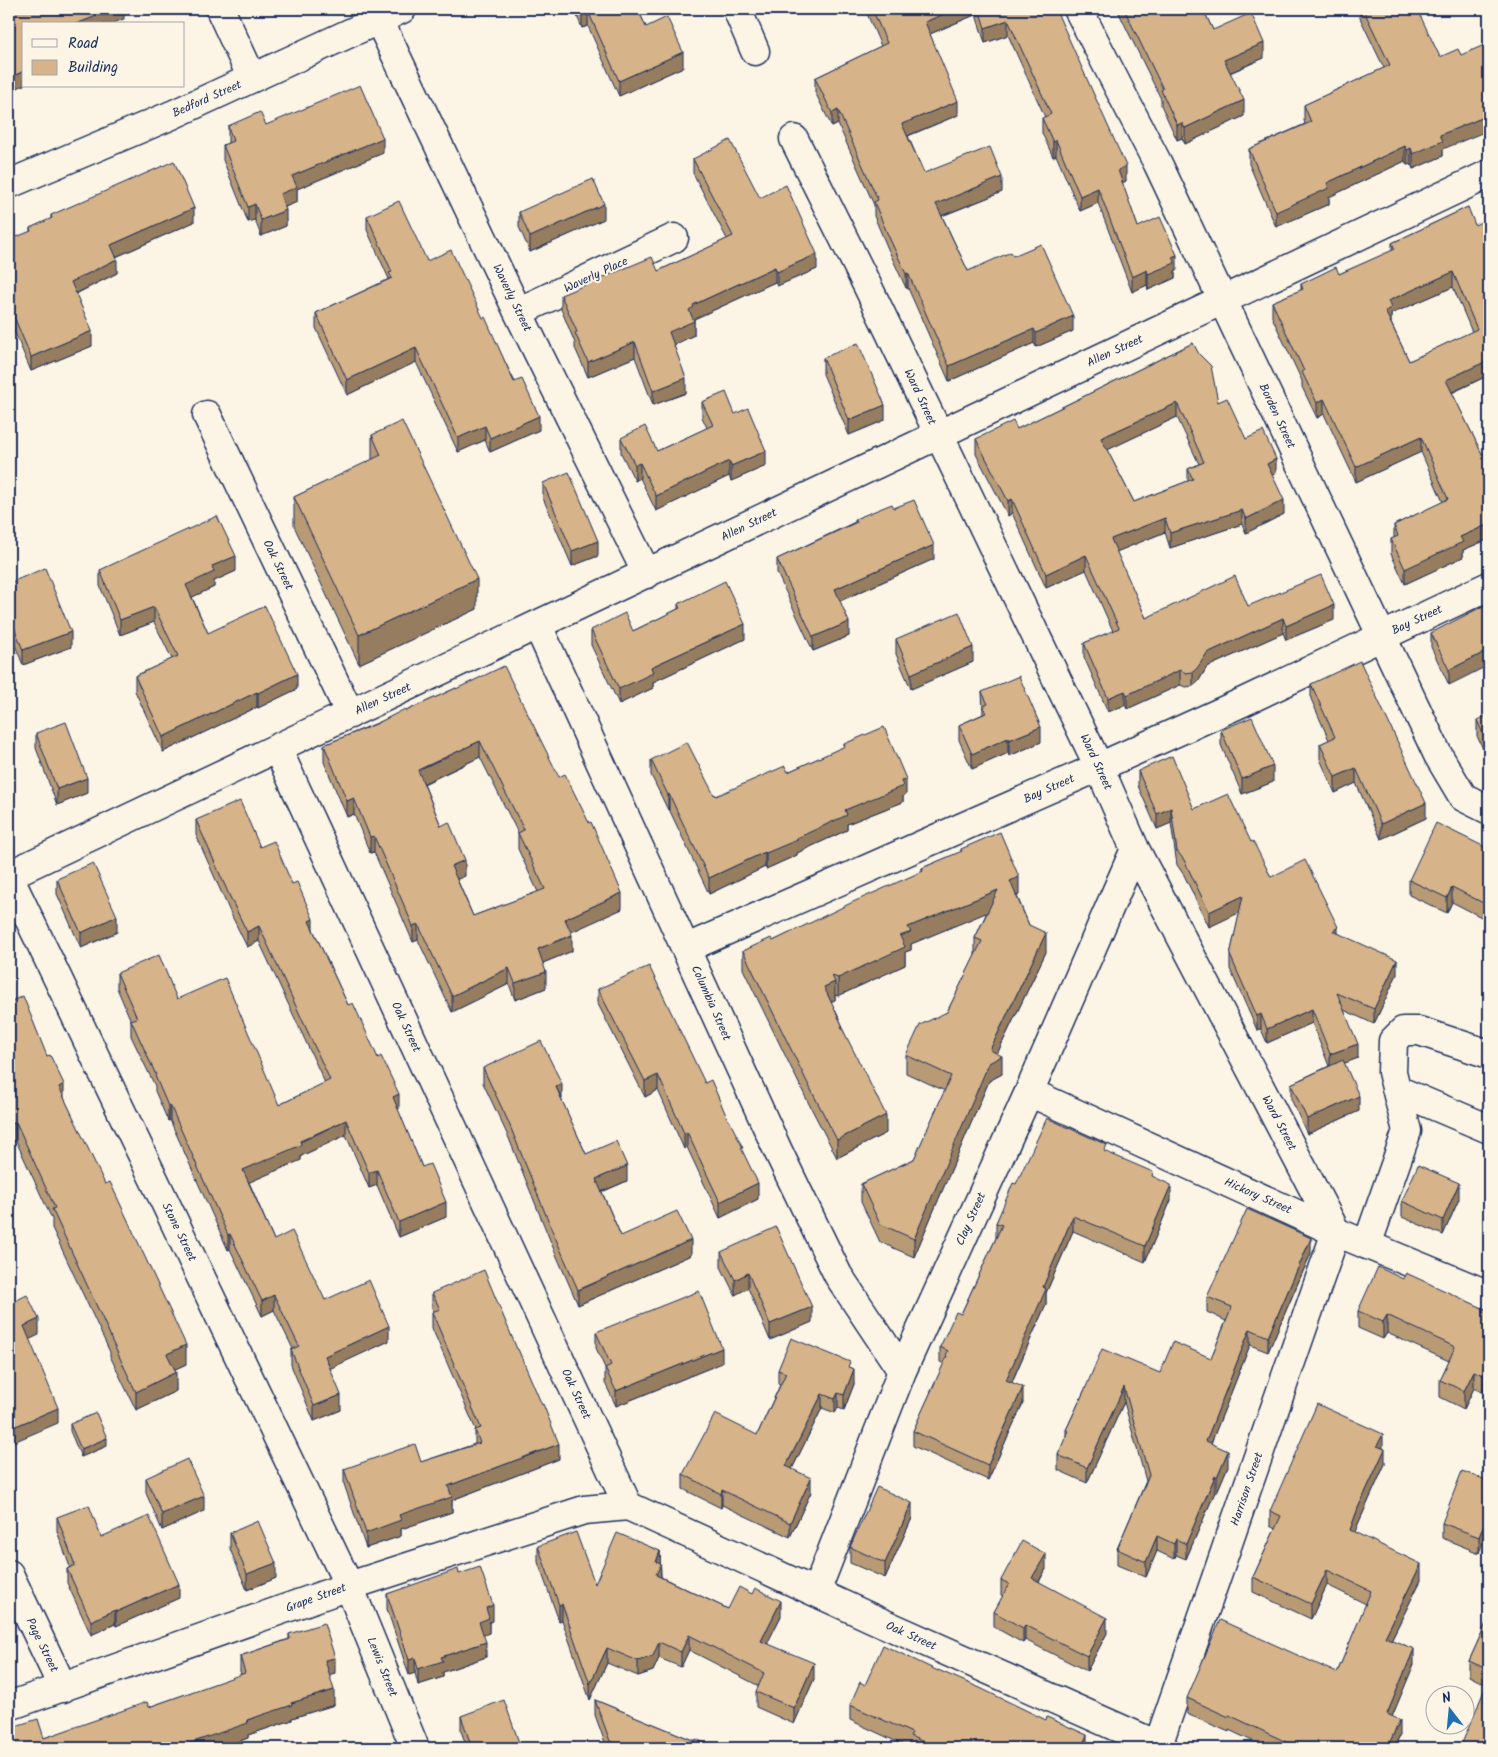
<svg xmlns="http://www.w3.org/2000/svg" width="1498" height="1757" font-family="Kalam,sans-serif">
<rect width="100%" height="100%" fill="#fcf5e5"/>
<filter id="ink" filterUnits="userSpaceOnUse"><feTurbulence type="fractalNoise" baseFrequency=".02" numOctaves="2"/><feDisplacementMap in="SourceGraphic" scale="10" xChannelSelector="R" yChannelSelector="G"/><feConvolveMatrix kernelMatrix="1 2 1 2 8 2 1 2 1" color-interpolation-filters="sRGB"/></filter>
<g filter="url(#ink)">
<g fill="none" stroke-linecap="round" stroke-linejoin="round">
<defs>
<path id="minor" d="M220 9 252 78
M737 9 755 51
M1078 9 1158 164 1438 755 1463 797 1489 810
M379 20 518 312 647 574
M794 139 868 287 1099 767 1135 849 1336 1232 1157 1748
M9 184 172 115 402 9
M518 312 674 238
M207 415 350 714
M538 626 779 1153 838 1275 902 1371
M277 748 628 1506 876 1620 1164 1748
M9 875 1489 174
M9 877 349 1586 415 1748
M687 948 1099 767 1243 702 1489 586
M1397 1090 1489 1129
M1029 1092 1336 1232 1489 1295
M1367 1245 1407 1131 1392 1072 1393 1041 1403 1031H1419L1489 1054
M9 1574 63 1688
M816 1592 902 1371 1029 1092 1135 849
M9 1706 349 1586 584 1510 628 1506"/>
</defs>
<!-- minor casing -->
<use href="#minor" stroke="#1b2f5e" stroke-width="31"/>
<!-- minor -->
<use href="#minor" stroke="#fcf5e5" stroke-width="28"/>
</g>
<!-- wall -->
<path fill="#b89a75" stroke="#1b2f5e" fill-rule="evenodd" d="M574 9H638L646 27 683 67 619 96 588 26 582 28Z
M865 9H1052L1126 181 1122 183 1138 227 1177 270 1175 271V278L1148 290 1147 285 1132 292 1098 203 1080 211 1056 155 1053 157 1042 133V118L1045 117 1008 35 985 43 977 18V14L930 34 958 115 908 136 924 173 1002 192 942 216 968 271 1013 256 1073 331 1036 347 1034 343 949 381 908 288H906L888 249 874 216V205L838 124 832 127 815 92V78L881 46Z
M1117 9H1203L1213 30 1264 58 1230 73 1244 116 1185 144 1182 138 1177 140 1161 105V99Z
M1360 9H1417L1443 149V156L1413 169 1411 164 1407 165 1405 161 1329 197V204L1276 227 1249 164V149L1305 124 1304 120V105L1384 68 1360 18Z
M266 125 383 153 297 189V202L285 207 286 226 261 236 255 220 248 222 223 160V145L228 143V126Z
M693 159 760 198 817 269 777 286 775 282 694 319V335L674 345 686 393 653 405 635 357 588 377 575 348V343L561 309V295L658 271 727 239 693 173Z
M1468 207 1489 375 1452 393 1482 454 1489 450V539L1463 550V557L1405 584 1391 554V539L1394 538V525L1443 502 1421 452 1356 482 1324 414 1317 418 1302 387V381L1272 317V302L1301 290V284L1339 274 1392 251V243ZM1453 287 1472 332 1409 361 1391 323V314Z
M519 212 604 219 530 252 519 227Z
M51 215 194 222 116 257 117 273 76 294 92 346 31 371 10 321 9 240 30 232V228L51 219Z
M367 216 427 261 483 318 539 430 490 452 485 440 458 452 416 362 347 395 316 328V313L389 279 367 230Z
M1193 343 1218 402 1246 439 1276 473 1272 475 1284 514 1246 533 1242 524 1170 548 1165 532 1116 552 1146 618 1248 606 1334 620 1286 640 1283 633 1207 667 1198 682 1193 686 1186 687 1180 685 1127 709 1125 705 1108 712 1084 657V643L1113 631 1086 570 1046 588 1012 513 1008 516 976 454V439L1017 429ZM1177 417 1199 464 1188 469V481L1134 502 1107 450Z
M823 358 885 420 849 435 823 374Z
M702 402 735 414 766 466 731 481 729 476 656 511 640 478 635 481 621 453V438L657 451 707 428 702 417Z
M372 435 477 609 359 664 294 526V497L372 460Z
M543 483 598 556 572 566 543 498Z
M894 508 934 559 840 601 849 636 813 651 777 573V559L855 522V519Z
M100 570 236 571 214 581V587L192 597 208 633 297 689 258 708 257 707 163 752 135 691V676L172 659 154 622 120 635 100 586Z
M9 583 71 647 23 665 9 630Z
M678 604 745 639 653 682V688L619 704 591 645V630L633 631 678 609Z
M1487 609 1449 685 1431 647V633Z
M896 639 973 662 911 689 896 654Z
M1311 684 1426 818 1381 839 1356 783 1335 793 1320 759V744L1329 740 1311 699Z
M456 688 622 909 570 932 572 951 543 963 546 988 515 1000 509 984 452 1012 418 940 413 942 374 852 370 853 354 814 347 817 324 762V745L406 711ZM480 757 518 833V849L538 892 473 916 457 879 465 876 441 826 424 784Z
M982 692 1041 742 1009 756 1008 753 972 769 959 740V725L983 714Z
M1489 715V762L1477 736V720Z
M1221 730 1273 782 1242 794 1221 745Z
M36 733 87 793 57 805 36 748Z
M844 744 906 794 903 796V802L847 824V830L797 853V855L766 869 765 867 709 894 669 809 668 810 651 775V760L716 796 788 772 844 747Z
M1138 771 1194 809 1251 842 1271 877 1338 933 1397 974 1374 1024 1344 1010 1358 1058 1344 1063 1359 1111 1307 1134 1291 1099V1084L1329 1066 1312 1023 1267 1043 1261 1029 1257 1030 1230 969V955L1240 912 1209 927 1184 875 1177 865 1171 823 1157 829 1138 786Z
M196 820 260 847 292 884 348 1005 399 1109 398 1110 422 1167 446 1217 399 1237 377 1185 369 1188 346 1135 301 1156V1160L249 1182 274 1240 325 1300 389 1341 330 1368 341 1410 314 1421 291 1365V1350L293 1349 274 1310 262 1316 230 1249 228 1250 170 1120 168 1121 155 1091V1086L131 1036V1021L117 988V973L177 999 279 1105 325 1083 259 941 247 947 230 912 196 835Z
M961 849 1019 895 1017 896 1029 925 1046 952 997 1054 1002 1074 989 1081 914 1257 880 1242 861 1202V1184L914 1159 945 1091 906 1073V1055L947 1012 975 956V938L987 912 911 944V950L905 952V965L838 996 835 995V1000L831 1001 843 1027V1030L886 1133 837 1158 807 1100 743 969V951L773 941 922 872V868L961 852Z
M1489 849V921L1452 902 1447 913 1409 895V880Z
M57 879 117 932 81 948 57 894Z
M598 989 705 1083 728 1120 758 1199 720 1218 687 1147 684 1149 658 1090 645 1097 598 1004Z
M9 1002 47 1056 64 1098 186 1364 175 1369 176 1391 136 1410 110 1356V1352L52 1228V1219L16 1141 9 1144Z
M483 1068 561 1099 586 1154 627 1181 602 1192 621 1236 691 1255 578 1305 552 1245 508 1136 483 1083Z
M1107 1152 1153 1177 1171 1200 1145 1262 1073 1231 1046 1293V1304L1012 1382 1023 1403 988 1480 913 1446V1431L944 1364 940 1362V1347L961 1314 996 1238V1223L1016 1184Z
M1459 1199 1443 1235 1402 1217V1201Z
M721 1252 812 1322 770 1340 748 1288 735 1295 721 1267Z
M1311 1253 1268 1352 1250 1345 1211 1443 1228 1466 1217 1492H1215L1186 1559 1176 1555 1174 1559 1157 1551 1146 1577 1117 1565V1549L1146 1481 1124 1402 1087 1483 1058 1470V1455L1066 1437V1430L1086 1387 1160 1373 1211 1358 1226 1321 1207 1312V1297Z
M1403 1279 1489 1311 1483 1393 1474 1388 1464 1409 1440 1397V1380L1449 1361 1387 1333 1383 1339 1358 1328V1311Z
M432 1293 559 1459 452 1500V1512L401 1529V1536L366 1548 344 1484V1469L421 1462 475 1444V1430H476L432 1328V1312H434L432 1308Z
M596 1332 722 1363 616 1406 605 1383V1368L596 1348Z
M850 1368 854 1384 844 1410 838 1408 835 1413 822 1408 792 1469 811 1492 790 1537 722 1505 721 1508 683 1489V1474L757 1435 780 1385 778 1384V1370Z
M70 1424 107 1446 81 1457 70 1431Z
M1383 1448 1385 1464 1354 1533 1421 1580 1391 1640 1414 1664 1392 1716 1400 1735 1394 1748H1267L1229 1730V1732L1187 1714V1698L1337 1673 1366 1604 1327 1585 1311 1619 1253 1592V1577L1275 1529 1270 1526V1511Z
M146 1478 204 1511 162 1530 146 1493Z
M1489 1481 1479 1553 1442 1538V1523Z
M57 1517 101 1537 179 1598 116 1626 115 1624 91 1635 67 1583V1569L70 1567 57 1531Z
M912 1518 885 1578 850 1563V1547Z
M230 1533 276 1578 247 1590 230 1549Z
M538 1546 595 1584 660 1551 661 1577 728 1609 781 1616 767 1643 814 1679 794 1724 756 1707V1692L759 1686 689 1650 681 1667 659 1658 653 1671 638 1676 607 1663 590 1700 562 1620 559 1621 538 1562Z
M1046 1569 1039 1582 1107 1633 1087 1671 1025 1640 1023 1643 994 1627V1612L1003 1596 1001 1595V1580Z
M459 1574 493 1621 489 1622V1633L483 1635 486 1657 443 1672V1677L418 1685 415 1673 409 1675 387 1609V1594Z
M1489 1617V1748L1487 1685 1469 1676V1661Z
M289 1634 335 1673 329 1674 334 1705 292 1718V1720L248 1735V1738L220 1748H9V1728L44 1738 149 1707 241 1675 240 1671V1656L289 1639Z
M865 1685 1087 1748H910L850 1720V1705Z
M595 1700 695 1741 715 1748H607L595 1715Z
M461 1716 521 1748H467L461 1731Z"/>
<!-- shaded-wall -->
<path fill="#967d5f" stroke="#1b2f5e" d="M114 9H124V19L111 24H76Z
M955 9H977V14L925 36V22Z
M588 11V26L582 28V13Z
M1008 20V35L985 43V28Z
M1264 43V58L1224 75V60Z
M683 52V67L619 96V81Z
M24 71V85L9 92V78Z
M1244 100V116L1185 144V128Z
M958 101V115L902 138V124Z
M838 110V124L832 127V113Z
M1489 115V130L1443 149V156L1413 169V154L1440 135Z
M1182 123V138L1177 140V125Z
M383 138V153L297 189V202L280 209V194L292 176Z
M1056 140V155L1053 157V142Z
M1405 146V161L1329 197V204L1276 227V212L1327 183Z
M1411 148V164L1407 165V150Z
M1126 166V181L1118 185V170Z
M1002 177V192L936 218V204Z
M1098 188V203L1080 211V196Z
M255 204V220L248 222V207Z
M604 204V219L530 252V237Z
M194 208V222L111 259V245Z
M286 210V226L261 236V220Z
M817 254V269L777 286V272Z
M1177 255V270L1175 271V278L1148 290V274Z
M117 259V273L71 296V282Z
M775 267V282L694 319V335L669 347V332L693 305Z
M1147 270V285L1132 292V277Z
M1453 272V287L1391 314V323L1385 326V311L1388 301Z
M908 273V288H906V274Z
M9 307H10V321H9Z
M1073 316V331L1036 347V333Z
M1034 329V343L949 381V366Z
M92 331V346L31 371V357Z
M635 342V357L588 377V362Z
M416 348V362L347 395V380Z
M1489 360V375L1446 395V380Z
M686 378V393L653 405V391Z
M1324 399V414L1317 418V403Z
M1177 403V417L1101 453V438Z
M885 405V420L849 435V420Z
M539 416V430L490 452V438Z
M485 426V440L458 452V438Z
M1421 437V452L1356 482V467Z
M766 451V466L731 481V466Z
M1276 459V473L1267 478V464Z
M729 461V476L656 511V496Z
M640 463V478L635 481V465Z
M1012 499V513L1008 516V501Z
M1284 500V514L1246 533V519Z
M1242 510V524L1170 548V533Z
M1165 518V532L1111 554V539Z
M1489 524V539L1463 550V557L1405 584V569L1460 537Z
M598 541V556L572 566V551Z
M934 545V559L835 603V589Z
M1086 555V570L1046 588V574Z
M236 556V571L214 581V587L186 600V585L212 566Z
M477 579V609L359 664V635Z
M1334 605V620L1286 640V626Z
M154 607V622L120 635V620Z
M1283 618V633L1207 667 1198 682 1193 686V672L1207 653Z
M849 622V636L813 651V637Z
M745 624V639L653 682V688L619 704V689L651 667Z
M71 632V647L23 665V650Z
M973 647V662L911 689V674Z
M1489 650V665L1449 685V670Z
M1180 670V685L1127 709V695Z
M297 674V689L258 708V693Z
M1125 691V705L1108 712V698Z
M257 692V707L163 752V737Z
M1041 727V742L1009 756V740Z
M1008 738V753L972 769V754Z
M480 741V757L418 786V770Z
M1273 766V782L1242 794V779Z
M1356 768V783L1335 793V777Z
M87 778V793L57 805V789Z
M906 779V794L903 796V802L847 824V830L797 853V855L766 869V853L797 838 845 810Z
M669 794V809L668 810V795Z
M354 798V814L347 817V801Z
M1426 803V818L1381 839V824Z
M1171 808V823L1157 829V814Z
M374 836V852L370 853V837Z
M765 852V867L709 894V878Z
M465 860V876L451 882V866Z
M1019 877V895L1010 899V881Z
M1452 887V902L1447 913V898Z
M998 890V908L911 944V950L905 952V965L838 996V978L908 927Z
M622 893V909L565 935V919Z
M1243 896V911L1209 927V912Z
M117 916V932L81 948V933Z
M313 919V934L309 921Z
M418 924V940L413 942V926Z
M259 926V941L247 947V932Z
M1338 927V941L1333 931Z
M1046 933V952L994 1060 1002 1056V1074L989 1081 914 1257V1239L990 1050Z
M572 935V951L538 965V949Z
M1397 960V974L1374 1024V1009Z
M509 968V984L452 1012V996Z
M546 972V988L515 1000V983Z
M835 982V1000L824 1005V987Z
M1312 1009V1023L1267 1043V1029Z
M1261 1014V1029L1257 1030V1016Z
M1358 1044V1058L1330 1069V1054Z
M658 1075V1090L645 1097V1081Z
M64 1084V1103L59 1087Z
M562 1084V1099L556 1087Z
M399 1094V1109L393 1113V1097Z
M1359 1096V1111L1307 1134V1119Z
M170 1105V1120L168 1121V1106Z
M886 1115V1133L837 1158V1140Z
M346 1120V1135L301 1156V1160L243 1185V1170Z
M16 1122V1141L9 1144V1125Z
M687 1132V1147L684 1149V1133Z
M627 1166V1181L596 1194V1179Z
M377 1170V1185L369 1188V1173Z
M758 1183V1199L720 1218V1202Z
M1459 1183V1199L1443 1235V1220Z
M1171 1185V1200L1145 1262V1246Z
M446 1202V1217L399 1237V1222Z
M1073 1216V1231L1046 1293V1304L1006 1395V1380L1043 1287Z
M230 1234V1249L228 1250V1235Z
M1311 1238V1253L1268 1352V1337Z
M691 1240V1255L578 1305V1290Z
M748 1273V1288L735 1295V1280Z
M274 1295V1310L262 1316V1301Z
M812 1307V1322L770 1340V1324Z
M1387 1315V1333L1383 1339V1322Z
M39 1319V1335L24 1342V1326Z
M389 1326V1341L325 1371V1356Z
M1250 1329V1345L1206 1456V1441Z
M186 1345V1364L167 1373V1354Z
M722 1348V1363L616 1406V1391Z
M1489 1362V1380L1483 1393V1375Z
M854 1369V1384L844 1410V1395Z
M1474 1371V1388L1464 1409V1391Z
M176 1372V1391L136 1410V1392Z
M1023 1387V1403L988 1480V1465Z
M1124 1387V1402L1087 1483V1468Z
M838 1393V1408L835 1413V1399Z
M822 1394V1408L786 1481V1466Z
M341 1395V1410L314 1421V1406Z
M58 1408V1423L9 1444V1429Z
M1383 1434V1449L1377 1446Z
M107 1438V1446L81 1457V1449Z
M559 1444V1459L452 1500V1512L401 1529V1536L366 1548V1533L399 1515 448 1486Z
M1385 1449V1464L1358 1524 1350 1546V1530L1358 1508Z
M1228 1451V1466L1217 1492V1477Z
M1215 1476V1492L1186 1559V1544Z
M811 1478V1492L790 1537V1523Z
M722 1490V1505L721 1508V1494Z
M204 1496V1511L162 1530V1514Z
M912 1503V1518L885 1578V1563Z
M1489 1511V1526L1479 1553V1537Z
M1157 1536V1551L1146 1577V1562Z
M1176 1539V1555L1174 1559V1544Z
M660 1551 661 1579 656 1591V1562Z
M1046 1554V1569L1032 1593V1578Z
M276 1563V1578L247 1590V1574Z
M1421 1564V1580L1385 1652V1637Z
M1327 1570V1585L1311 1619V1604Z
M179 1584V1598L116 1626V1612Z
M781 1601V1616L761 1656V1641Z
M562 1604V1620L559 1621V1605Z
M493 1605V1621L489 1622V1633L479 1637V1622L486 1608Z
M115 1610V1624L91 1635V1621Z
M1107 1618V1633L1087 1671V1656Z
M1025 1625V1640L1023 1643V1628Z
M689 1635V1650L681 1667V1652Z
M486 1642V1657L443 1672V1677L418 1685V1669L441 1657Z
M659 1642V1658L653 1671 638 1676V1661Z
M607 1648V1663L590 1700V1684Z
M1414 1649V1664L1387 1729V1714Z
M335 1658V1673L325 1676V1660Z
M415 1658V1673L409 1675V1660Z
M814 1663V1679L794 1724V1708Z
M334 1690V1705L292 1718V1720L248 1735V1738L220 1748H176L291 1703Z
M1400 1720V1735L1394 1748H1387Z
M1087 1735V1748H1081Z"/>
<!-- building -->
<path fill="#d6b388" stroke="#1b2f5e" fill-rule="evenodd" d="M9 9H114L76 24H24V71L9 78Z
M581 9H638L646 27 667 17 683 52 619 81 588 11 582 13Z
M872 9H955L925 22 958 101 902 124 924 173 990 147 1002 177 936 204 968 271 1011 252 1013 256 1041 244 1073 316 1036 333 1034 329 949 366 908 273 906 274 888 235 874 202 878 200 838 110 832 113 815 78 887 43Z
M979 9H1052L1053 11 1056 10 1126 166 1118 170 1138 227 1160 217 1177 255 1172 257 1175 263 1148 274 1147 270 1132 277 1098 188 1080 196 1056 140 1053 142 1042 118 1051 114 1008 20 985 28Z
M1124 9H1203L1213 30 1251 13 1264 43 1224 60 1244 100 1185 128 1182 123 1177 125 1161 90 1163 89Z
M1363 9H1417L1440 57 1458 49 1461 55 1489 43V115L1440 135 1443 141 1413 154 1411 148 1407 150 1405 146 1327 183 1329 188 1276 212 1249 149 1311 122 1304 105 1390 65Z
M360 85 383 138 292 176 297 187 280 194 286 210 261 220 255 204 248 207 223 145 233 141 228 126 260 112 266 125Z
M730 140 760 198 786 185 817 254 777 272 775 267 693 305 694 307 689 310 694 321 669 332 686 378 653 391 635 342 588 362 575 333 577 332 561 295 652 257 658 271 733 236 693 159Z
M174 161 194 208 111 245 117 259 71 282 92 331 31 357 10 307H9V240L31 231 30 228 52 218 51 215Z
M593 179 604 204 530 237 519 212Z
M399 201 427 261 451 250 483 318 485 317 514 382 522 379 539 416 490 438 485 426 458 438 416 348 347 380 316 313 392 278 389 273 392 272 367 216Z
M1468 207 1475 225 1489 218V360L1446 380 1482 454 1489 450V524L1460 537 1463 542 1405 569 1391 539 1398 536 1394 525 1448 499 1421 437 1356 467 1324 399 1317 403 1302 372 1304 371 1272 302 1303 289 1301 284 1336 267 1339 274 1395 249 1392 243ZM1453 272 1477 329 1409 361 1385 311 1391 308 1388 301Z
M858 343 885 405 849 420 823 358Z
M1193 343 1199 354 1211 366 1218 402 1227 398 1246 439 1263 431 1276 459 1267 464 1284 500 1246 519 1242 510 1170 533 1165 518 1111 539 1146 618 1235 576 1248 606 1321 575 1334 605 1286 626 1283 618 1207 653 1198 667 1193 672 1186 673 1180 670 1127 695 1125 691 1108 698 1084 643 1119 628 1086 555 1046 574 1012 499 1008 501 976 439 1013 421 1017 429ZM1177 403 1204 462 1188 469 1193 479 1134 502 1101 438Z
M726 392 735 414 748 408 766 451 731 466 729 461 656 496 640 463 635 465 621 438 645 426 657 451 713 425 702 402Z
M402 421 477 579 359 635 294 497 381 455 372 435Z
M569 472 598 541 572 551 543 483Z
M914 500 934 545 835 589 849 622 813 637 777 559 857 522 855 519 892 504 894 508Z
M217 516 236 556 212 566 214 572 186 585 208 633 265 606 297 674 258 693 257 692 163 737 135 676 178 656 154 607 120 620 100 570Z
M45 568 71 632 23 650 9 614V583Z
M725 581 745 624 651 667 653 673 619 689 591 630 625 613 633 631 680 608 678 604Z
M1485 605 1487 609 1489 608V650L1449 670 1431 633Z
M959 612 973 647 911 674 896 639Z
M1360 661 1426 803 1381 824 1356 768 1335 777 1320 744 1335 737 1311 684Z
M504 666 559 777 565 774 589 823 591 822 622 893 565 919 572 935 538 949 546 972 515 983 509 968 452 996 418 924 413 926 374 836 370 837 354 798 347 801 324 745 376 724 405 709 406 711 456 688V689ZM480 741 524 830 518 833 545 889 473 916 451 866 465 860 449 822 441 826 418 770Z
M1019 676 1041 727 1009 740 1008 738 972 754 959 725 986 713 983 706 988 704 982 692Z
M1489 715V747L1477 720Z
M1252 717 1273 766 1242 779 1221 730Z
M66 722 87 778 57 789 36 733Z
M884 727 906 779 901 781 903 786 845 810 847 815 797 838V840L766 853 765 852 709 878 669 794 668 795 651 760 687 742 714 795 715 794 716 796 785 766 788 772 845 746 844 744Z
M1172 756 1194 809 1228 794 1251 842 1253 841 1271 877 1305 860 1338 927 1333 931 1397 960 1374 1009 1337 993 1358 1044 1330 1054 1312 1009 1267 1029 1261 1014 1257 1016 1230 955 1243 896 1209 912 1184 860 1177 851 1171 808 1157 814 1138 771Z
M240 801 260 847 274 841 292 884 297 882 313 919 309 921 348 1005 353 1003 378 1058 381 1056 399 1094 393 1097 422 1167 430 1164 446 1202 399 1222 377 1170 369 1173 346 1120 300 1141 301 1145 243 1170 274 1240 292 1231 325 1300 369 1280 389 1326 325 1356 341 1395 314 1406 291 1350 299 1346 274 1295 262 1301 230 1234 228 1235 170 1105 168 1106 155 1076 156 1075 131 1020 137 1018 117 973 159 955 177 999 225 978 279 1105 330 1080 259 926 247 932 230 897 196 820Z
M1436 823 1489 849V906L1452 887 1447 898 1409 880Z
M1000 832 1019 877 1010 881 1029 925 1046 933 990 1050 1002 1056 989 1063 914 1239 880 1224 861 1184 914 1159 951 1076 906 1055 920 1025 947 1012 982 941 975 938 998 890 908 927 911 932 900 936 905 947 838 978 832 976 835 982 824 987 843 1027 841 1026 886 1115 837 1140 807 1082 743 951 771 938 773 941 853 902 923 871 922 868 962 851 961 849Z
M93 863 117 916 81 933 57 879Z
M649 966 705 1083 711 1080 728 1120H729L743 1148H741L758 1183 720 1202 687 1132 684 1133 658 1075 645 1081 598 989Z
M23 996 47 1056 50 1055 64 1084 59 1087 105 1184 110 1182 186 1345 167 1354 176 1372 136 1392 110 1337H111L52 1209 55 1208 16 1122 9 1125V1080L12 1079 9 1072V1002Z
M541 1041 562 1084 556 1087 586 1154 616 1141 627 1166 596 1179 621 1236 677 1211 691 1240 578 1290 552 1230 508 1121 483 1068Z
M1343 1060 1359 1096 1307 1119 1291 1084Z
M1047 1118 1107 1145 1104 1151 1153 1172 1152 1176 1171 1185 1145 1246 1073 1216 1043 1287 1046 1289 1006 1380 1023 1387 988 1465 913 1431 947 1356 946 1355 948 1351 940 1347 956 1312 961 1314 1002 1225 996 1223 1013 1183 1016 1184Z
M1418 1165 1459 1183 1443 1220 1402 1201Z
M1247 1209 1311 1238 1268 1337 1250 1329 1206 1441 1228 1451 1217 1477 1215 1476 1186 1544 1176 1539 1174 1544 1157 1536 1146 1562 1117 1549 1149 1475 1124 1387 1087 1468 1058 1455 1068 1431 1066 1430 1086 1387 1102 1349 1160 1373 1173 1342 1211 1358 1232 1307 1207 1297Z
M776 1227 812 1307 770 1324 748 1273 735 1280 721 1252Z
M1378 1267 1403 1279 1406 1273 1489 1311V1362L1483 1375 1474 1371 1464 1391 1440 1380 1455 1347 1387 1315 1383 1322 1358 1311Z
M484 1270 517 1349H518L542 1405 543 1404 559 1444 448 1486 452 1497 399 1515 401 1520 366 1533 344 1469 415 1444 421 1462 480 1443 475 1430 481 1428 432 1312 440 1309 432 1293Z
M699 1291 722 1348 616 1391 605 1368 611 1365 596 1332Z
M27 1295 39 1319 24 1326 58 1408 9 1429V1304Z
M791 1338 850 1362 848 1367 854 1369 844 1395 838 1393 835 1399 822 1394 786 1466 811 1478 790 1523 722 1490 721 1494 683 1474 715 1414 757 1435 786 1373 778 1370Z
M1317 1404 1383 1434 1377 1446 1385 1449 1358 1508 1350 1530 1421 1564 1385 1637 1414 1649 1387 1714 1400 1720 1387 1748H1299L1229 1715V1717L1187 1698 1220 1620 1337 1673 1371 1591 1327 1570 1311 1604 1253 1577 1281 1516 1270 1511Z
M96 1413 107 1438 81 1449 70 1424Z
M187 1459 204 1496 162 1514 146 1478Z
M1462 1471 1489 1481V1511L1479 1537 1442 1523Z
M877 1487 912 1503 885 1563 850 1547Z
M89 1505 101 1537 149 1516 179 1584 116 1612 115 1610 91 1621 67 1569 75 1565 57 1517Z
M258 1521 276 1563 247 1574 230 1533Z
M576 1532 595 1584 617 1533 660 1551 656 1562 661 1564 656 1575 728 1609 739 1587 752 1594 755 1588 781 1601 761 1641 814 1663 794 1708 756 1692 764 1673 689 1635 681 1652 659 1642 653 1656 638 1661 607 1648 590 1684 562 1604 559 1605 538 1546Z
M1022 1541 1046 1554 1032 1578 1107 1618 1087 1656 1025 1625 1023 1628 994 1612 1009 1584 1001 1580Z
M480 1567 493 1605 486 1608 489 1618 479 1622 486 1642 441 1657 443 1661 418 1669 415 1658 409 1660 387 1594 458 1569 459 1574Z
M1489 1617V1670L1469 1661Z
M324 1623 335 1658 325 1660 334 1690 291 1703 292 1705 247 1720 248 1723 176 1748H10L9 1746V1728L38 1719 44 1738 147 1702 149 1707 245 1673 240 1656 290 1639 289 1634Z
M883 1645 938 1671V1670L980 1688 1046 1720 1047 1717 1087 1735 1081 1748H938L910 1736 912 1733 850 1705 860 1682 865 1685Z
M1489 1679V1748H1460Z
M504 1700 521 1748H472L461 1716Z
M595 1700 695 1741 696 1739 715 1748H626L610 1741Z"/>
</g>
<g text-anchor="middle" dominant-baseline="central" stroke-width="4" stroke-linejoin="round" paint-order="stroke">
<!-- street labels -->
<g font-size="12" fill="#1b2f5e" stroke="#fcf5e5">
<text transform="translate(207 99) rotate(-24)">Bedford Street</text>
<text transform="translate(596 275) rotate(-25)">Waverly Place</text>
<text transform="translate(512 298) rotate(64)">Waverly Street</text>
<text transform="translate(1115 351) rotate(-25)">Allen Street</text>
<text transform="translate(920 397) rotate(65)">Ward Street</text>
<text transform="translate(1277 416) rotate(65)">Borden Street</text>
<text transform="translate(749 525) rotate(-26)">Allen Street</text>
<text transform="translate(278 565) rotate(64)">Oak Street</text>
<text transform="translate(1417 620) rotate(-25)">Bay Street</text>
<text transform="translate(383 699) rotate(-25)">Allen Street</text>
<text transform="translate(1096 762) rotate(65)">Ward Street</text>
<text transform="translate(1049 789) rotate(-24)">Bay Street</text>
<text transform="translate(711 1003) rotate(66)">Columbia Street</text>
<text transform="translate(406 1027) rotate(65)">Oak Street</text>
<text transform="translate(1279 1123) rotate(62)">Ward Street</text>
<text transform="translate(1258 1196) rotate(24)">Hickory Street</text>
<text transform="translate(971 1219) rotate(-66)">Clay Street</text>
<text transform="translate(179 1232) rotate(64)">Stone Street</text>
<text transform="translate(576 1394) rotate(65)">Oak Street</text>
<text transform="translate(1247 1489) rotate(-71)">Harrison Street</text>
<text transform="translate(316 1598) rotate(-20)">Grape Street</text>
<text transform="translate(911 1636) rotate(24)">Oak Street</text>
<text transform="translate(42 1645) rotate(64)">Page Street</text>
<text transform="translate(382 1667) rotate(68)">Lewis Street</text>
</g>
</g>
<!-- margin -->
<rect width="1498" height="1757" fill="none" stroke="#fcf5e5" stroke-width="30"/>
<rect x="15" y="15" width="1468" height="1727" fill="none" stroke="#1b2f5e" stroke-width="2" filter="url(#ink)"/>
<!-- legend -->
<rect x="22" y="22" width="162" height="65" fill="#fcf5e5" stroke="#a2a6af"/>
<rect x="32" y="39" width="25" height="8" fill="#fcf5e5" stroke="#a2a6af"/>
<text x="68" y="48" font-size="15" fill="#1b2f5e">Road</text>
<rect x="32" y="60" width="25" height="15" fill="#d6b388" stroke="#a2a6af"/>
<text x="68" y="72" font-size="15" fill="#1b2f5e">Building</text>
<!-- north arrow -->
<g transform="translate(1450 1710) rotate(344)"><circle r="24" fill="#fcf5e5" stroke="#a2a6af"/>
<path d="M0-4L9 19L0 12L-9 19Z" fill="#1f6fb2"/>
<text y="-8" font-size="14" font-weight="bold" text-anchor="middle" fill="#1b2f5e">N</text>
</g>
</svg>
